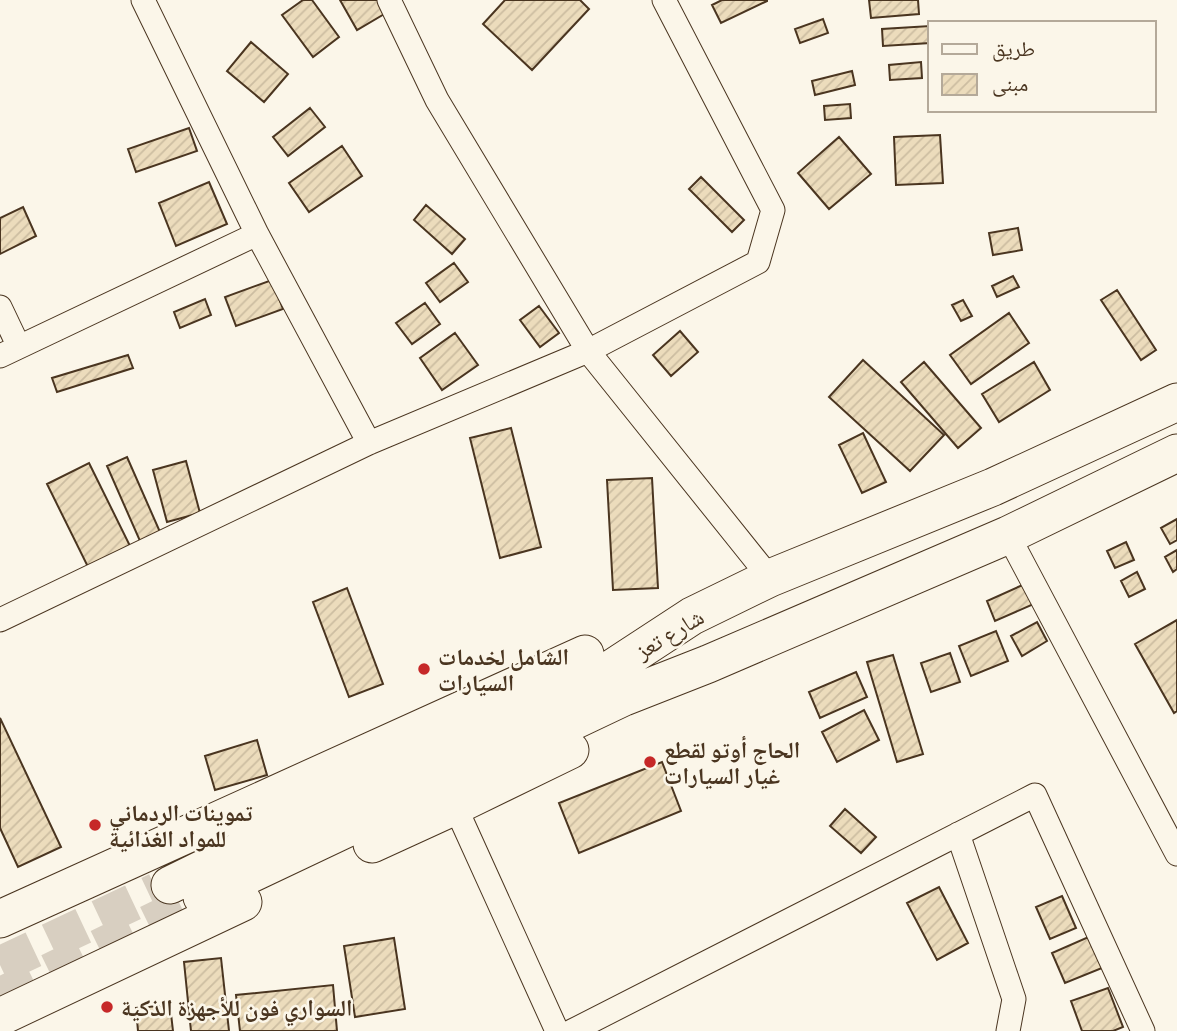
<svg xmlns="http://www.w3.org/2000/svg" width="1177" height="1031" font-family="Barlow,'Noto Naskh Arabic',sans-serif">
<defs>
<pattern id="building-hatch" width="6" height="6" patternUnits="userSpaceOnUse" patternTransform="scale(1.75)"><rect width="6" height="6" fill="#ecdcbc"/><path d="M-1 1l2-2M0 6l6-6M5 7l2-2" fill="none" stroke="#ccbda1"/></pattern>
</defs>
<rect width="100%" height="100%" fill="#fbf6e9"/>
<!-- building -->
<path fill="url(#building-hatch)" stroke="#4a3520" stroke-width="2" d="M303 0H312L339 37 313 57 282 15Z
M340 0H378L386 13 357 30Z
M505 0H580L589 9 532 70 483 24Z
M722 0H767V1L721 23 712 5Z
M869 0H918L919 14 871 18Z
M823 19 828 33 800 43 795 29Z
M930 26V43L883 46 882 29Z
M251 42 288 74 264 102 227 71Z
M921 62 922 78 890 80 889 65Z
M852 71 855 85 815 95 812 81Z
M850 104 851 118 825 120 824 106Z
M310 108 325 127 288 156 273 137Z
M189 128 197 151 136 172 128 149Z
M940 135 943 183 896 185 894 137Z
M839 137 871 174 829 209 798 173Z
M342 146 362 176 309 212 289 183Z
M701 177 744 220 732 232 689 189Z
M209 182 227 224 176 246 159 203Z
M426 205 465 239 452 254 414 220Z
M23 207 36 236 0 254V218Z
M1018 228 1022 250 993 255 989 233Z
M454 263 468 282 440 302 426 283Z
M1013 276 1019 287 997 297 992 286Z
M272 280 283 309 236 326 225 297Z
M1117 290 1156 350 1141 360 1101 300Z
M205 299 211 315 180 328 174 312Z
M963 300 972 316 961 321 952 305Z
M425 303 440 324 412 344 396 323Z
M539 306 559 333 540 347 520 320Z
M1009 313 1029 343 971 384 950 355Z
M680 331 698 352 671 376 653 355Z
M455 333 478 365 442 390 420 358Z
M128 355 133 368 57 392 52 378Z
M863 360 944 435 910 471 829 397Z
M924 362 981 428 958 448 901 382Z
M1034 362 1050 390 999 422 982 394Z
M511 428 541 547 500 558 470 438Z
M863 433 886 482 862 493 839 445Z
M127 457 160 532 140 541 107 466Z
M186 461 200 513 167 522 153 470Z
M89 463 133 552 91 573 47 484Z
M652 478 658 588 613 590 607 480Z
M1177 519V540L1170 544 1161 528Z
M1126 542 1134 560 1115 568 1107 551Z
M1177 550V569L1173 572 1165 557Z
M1137 572 1145 589 1129 597 1121 581Z
M1027 583 1036 603 995 621 987 601Z
M347 588 383 684 349 697 313 602Z
M1177 620V711L1174 713 1135 644Z
M1037 622 1047 641 1022 656 1011 636Z
M996 631 1008 661 971 676 959 646Z
M950 653 960 682 931 692 921 663Z
M893 655 923 754 897 762 867 662Z
M856 672 867 697 820 718 809 692Z
M864 710 879 740 837 762 822 732Z
M0 718 61 847 18 867 0 828Z
M257 740 267 775 215 790 205 756Z
M662 762 681 811 579 853 559 803Z
M845 809 876 837 861 853 830 826Z
M939 887 968 943 937 960 907 903Z
M1062 896 1076 928 1050 939 1036 907Z
M1093 935 1107 966 1065 983 1052 953Z
M394 938 405 1009 355 1017 344 946Z
M221 958 229 1031H191L184 962Z
M333 985 337 1031H240L236 995Z
M1108 988 1123 1027 1113 1031H1082L1071 1001Z
M170 1005 173 1031H138L136 1008Z"/>
<g fill="none" stroke-linecap="round" stroke-linejoin="round">
<!-- trunk-tunnel -->
<path stroke="#d8cfc1" stroke-width="37" stroke-dasharray="37 18" stroke-linecap="butt" d="M0 965 157 891
M0 996 182 907"/>
<defs>
<path id="minor" d="M143 0 257 234 369 443
M389 0 437 100 588 351 770 578
M0 307 19 347
M0 356 257 234
M1008 535 1177 854
M0 620 369 443 588 351 758 262 773 210 664 0
M455 806 557 1031
M958 834 1014 999 1008 1031
M572 1031 1035 795 1143 1031"/>
<path id="trunk" d="M372 844 455 806 570 750
M170 885 614 667 692 616 770 578 993 487 1177 402
M202 897 624 697 708 664 1008 535 1177 453
M0 919 585 654
M0 1017 243 902"/>
</defs>
<!-- minor casing -->
<use href="#minor" stroke="#4a3520" stroke-width="25"/>
<!-- trunk casing -->
<use href="#trunk" stroke="#4a3520" stroke-width="39"/>
<!-- minor -->
<use href="#minor" stroke="#fbf6e9" stroke-width="23"/>
<!-- trunk -->
<use href="#trunk" stroke="#fbf6e9" stroke-width="37"/>
</g>
<!-- markers -->
<g fill="#c62828" stroke="#fbf6e9" stroke-width="2.5">
<circle cx="424" cy="669" r="7"/>
<circle cx="650" cy="762" r="7"/>
<circle cx="95" cy="825" r="7"/>
<circle cx="107" cy="1007" r="7"/>
</g>
<g text-anchor="middle" dominant-baseline="central" stroke-width="5" stroke-linejoin="round" paint-order="stroke">
<!-- street labels -->
<g font-size="23" fill="#4a3520" stroke="#fbf6e9">
<text transform="translate(669 633) rotate(-31)">شارع تعز</text>
</g>
<!-- poi labels -->
<g font-size="23" font-weight="bold" fill="#4a3520" stroke="#fbf6e9" text-anchor="start">
<text x="438" y="656">الشامل لخدمات<tspan x="438" dy="26">السيارات</tspan></text>
<text x="664" y="749">الحاج أوتو لقطع<tspan x="664" dy="26">غيار السيارات</tspan></text>
<text x="109" y="812">تموينات الردماني<tspan x="109" dy="26">للمواد الغذائية</tspan></text>
<text x="121" y="1007">السواري فون للأجهزة الذكية</text>
</g>
</g>
<!-- legend -->
<rect x="928" y="21" width="228" height="91" fill="#fbf6e9" stroke="#b4a999" stroke-width="2"/>
<rect x="942" y="44" width="35" height="10" fill="#fbf6e9" stroke="#b4a999" stroke-width="2"/>
<text x="992" y="56" font-size="21" fill="#4a3520">طريق</text>
<rect x="942" y="74" width="35" height="21" fill="url(#building-hatch)" stroke="#b4a999" stroke-width="2"/>
<text x="992" y="91" font-size="21" fill="#4a3520">مبنى</text>
</svg>
